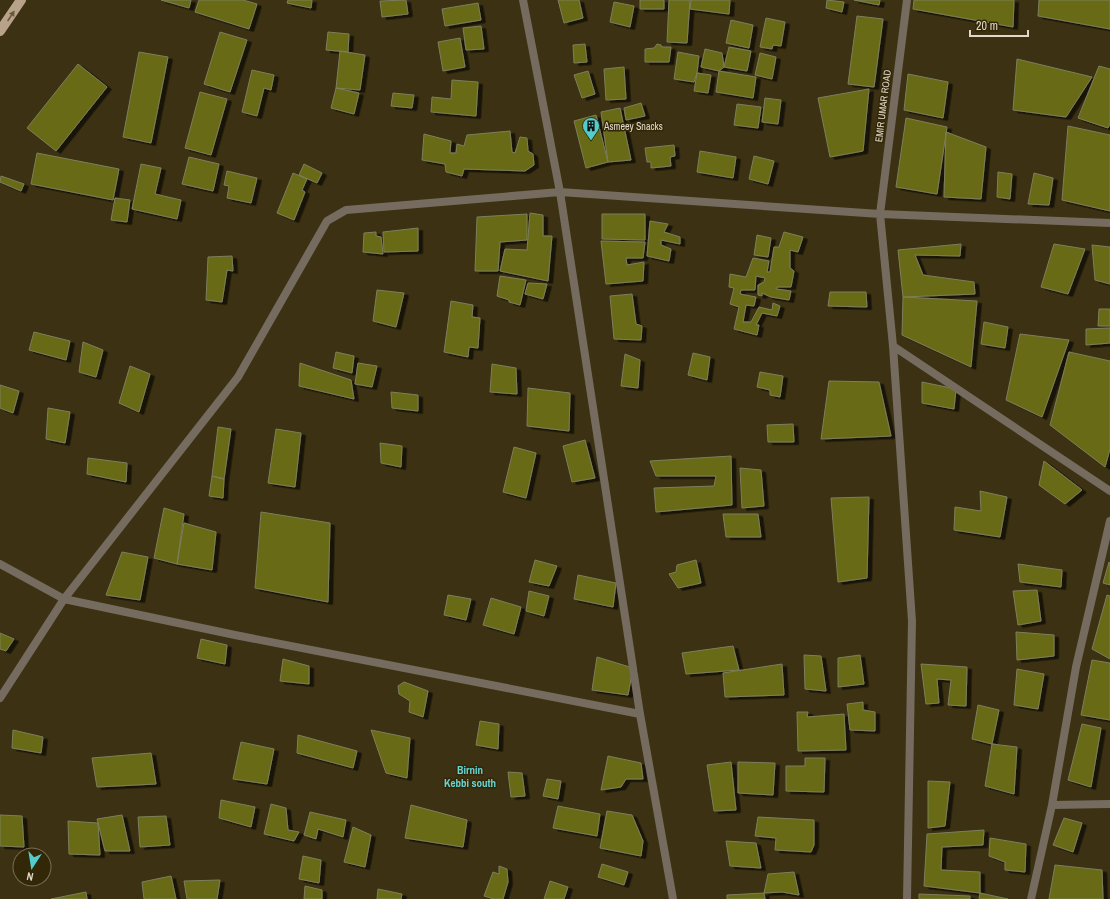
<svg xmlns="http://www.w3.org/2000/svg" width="1110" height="899" font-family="'Archivo Narrow',sans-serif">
<defs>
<filter id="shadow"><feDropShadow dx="4.5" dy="2.5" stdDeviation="0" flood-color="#0009"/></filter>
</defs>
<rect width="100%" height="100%" fill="#3c3112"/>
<!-- building -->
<path fill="#696a15" stroke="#7d7f5c" filter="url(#shadow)" d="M161 0H191L189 8Z
M199 0H243L257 4 249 29 195 12Z
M288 0H312L311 8 287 3Z
M406 0 408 14 382 17 380 1Z
M558 0H579L583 18 564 23Z
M640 0H664V9H640Z
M669 0H690L687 43 667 42Z
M691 0H730L729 14 690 9Z
M827 0 844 2 842 12 826 8Z
M854 0H880L879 5Z
M914 0H1014L1013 27 913 9Z
M1039 0H1110V29L1038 16Z
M614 2 634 6 630 27 610 22Z
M478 3 481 20 445 26 442 9Z
M857 16 883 19 874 87 848 84Z
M766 18 785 22 781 46 773 45 772 49 760 47Z
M731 20 753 25 749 48 726 43Z
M481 26 484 49 466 50 463 28Z
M220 32 247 40 230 92 204 84Z
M328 32 349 34 348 52 326 50Z
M460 38 465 67 443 71 438 42Z
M585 44 587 62 574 63 573 45Z
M657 44 661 45 662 47H671L669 62H645V49L654 48Z
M729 47 751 51 747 71 724 67Z
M705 49 722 53 724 67 719 71 701 67Z
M340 51 365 55 360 90 336 88Z
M139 52 168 57 151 143 123 137Z
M678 52 699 56 697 73 694 82 674 79Z
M760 53 776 57 772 79 755 75Z
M1017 59 1092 77 1066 117 1013 110Z
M78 64 107 87 56 151 27 128Z
M1099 66 1110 69V124L1108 128 1078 118Z
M624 67 626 99 606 100 604 69Z
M252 70 274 75 271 90 264 88 257 116 242 112Z
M588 71 595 94 582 98 574 75Z
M719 71 756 77 753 98 716 92Z
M697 73 711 75 708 93 694 91Z
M908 74 948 82 943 118 904 110Z
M452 80 478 82 476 116 431 112 432 97 451 99Z
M336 88 359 93 354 114 331 108Z
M869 89 863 151 830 157 818 98Z
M200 92 227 99 211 155 185 148Z
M393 93 414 95 412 108 391 106Z
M765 98 781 100 778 124 762 122Z
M641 103 645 116 626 120 624 108Z
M737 104 761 107 758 128 734 125Z
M620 108 631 160 608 162 601 112Z
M596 115 608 162 586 168 574 121Z
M906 118 947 127 937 194 896 187Z
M1068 126 1110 135V211L1062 200Z
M510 131 512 152 515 153 520 137 527 138 528 151 533 154 534 165 525 171 464 169 462 176 446 172 445 164 422 160 424 134 451 141 450 153H456L457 144 464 146 467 135Z
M946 132 986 147 981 199 944 197Z
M674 145 675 156 670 157 671 166 651 168V162H647L645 148Z
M700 151 736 157 733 178 697 172Z
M37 153 119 169 113 200 31 184Z
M754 156 774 161 768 184 749 179Z
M189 157 219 164 213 191 182 184Z
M141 164 161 168 155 194 181 200 177 219 132 209Z
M304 164 322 173 317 183 299 175Z
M227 171 257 178 251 203 227 198 229 186 224 185Z
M998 172 1012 174 1010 199 997 197Z
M293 173 307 179 302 190 305 192 294 220 277 213Z
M1034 173 1053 178 1049 205 1028 204Z
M1 176 24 184 21 191 0 182Z
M115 198 130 200 127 222 111 220Z
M530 213 543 215V236H552L548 281 500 271 505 249 527 250Z
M527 214V240L500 242 498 271H475L477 217Z
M602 214H645V240L602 239Z
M650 221 668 224 664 232 680 237V244L661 240V245L671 249 669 261 647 256Z
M418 228V251L384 252 383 232Z
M376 232V236L381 237 383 254 363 252 364 233Z
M784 232 803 237 798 252 790 250V268L794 271 791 287H777L776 289 791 291 789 300 771 297 762 293V296L758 295V285L764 282 765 278 756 276 755 290H741L740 294 756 297 754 306 746 305 743 322H751L759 307 772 310 773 303 780 306 777 316 762 313 756 325H759L757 335 734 329 739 307 730 304 734 288 729 287 730 274 746 277 753 258 769 261 767 272H770L774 247H779Z
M757 235 771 238 768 257 754 255Z
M601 241 645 242 643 258H626L627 265 644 262 643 281 606 284Z
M961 244 960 256 915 255 923 275 974 282 975 294 903 297 898 250Z
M1054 244 1085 249 1068 294 1041 287Z
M1092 245 1110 247V284L1095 280Z
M232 256 233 271 227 270 222 302 206 300 208 257Z
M500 276 526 280 520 305 509 302V300L497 296Z
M528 283 547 284 543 299 525 294Z
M377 290 404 293 396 327 373 321Z
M830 292H866L867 307 828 306Z
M632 294 636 324 642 326 641 340 614 339 610 296Z
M903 297 977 301 971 367 902 335Z
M451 301 473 305 472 317 480 318 478 348 469 347 468 357 444 352Z
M1099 309H1110V326H1098Z
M984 322 1008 327 1005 348 981 344Z
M1110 328V343L1086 345V329Z
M34 332 70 341 66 360 29 350Z
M1020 334 1069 340 1042 417 1006 400Z
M83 342 103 350 96 377 79 372Z
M336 352 354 356 352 373 333 368Z
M1069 352 1110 361V449L1105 467 1050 425Z
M693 353 710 357 707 380 688 375Z
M625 354 640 360 638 388 621 386Z
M300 363 351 380 354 399 299 386Z
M358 363 377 366 372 387 355 384Z
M492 364 516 368 517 394 490 392Z
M130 366 150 374 139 412 119 403Z
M760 372 783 376 780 397 770 395V390L757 387Z
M829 381 879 382 891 436 821 439Z
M922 382 956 389 954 409 922 403Z
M0 385 19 391 13 413 0 408Z
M528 388 570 393 569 431 527 426Z
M391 392 418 395V411L392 408Z
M48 408 70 412 65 443 46 439Z
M793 424 794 442H768L767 425Z
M218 427 231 429 224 479 212 476Z
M276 429 301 433 295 487 268 483Z
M585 440 595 478 572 482 563 446Z
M380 443 402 446 401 467 381 463Z
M514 447 536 453 526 498 503 492Z
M731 456 732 505 656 512 654 488 714 486 716 476H656L650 461Z
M88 458 127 463 126 482 87 474Z
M1044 461 1082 490 1065 504 1039 485Z
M740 468 761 470 764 506 742 508Z
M212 476 224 479 223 498 209 496Z
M980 491 1007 497 1000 537 954 530 955 507 981 511Z
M869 497 867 578 838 582 831 498Z
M164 508 184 514 177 564 154 558Z
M261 512 330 523 328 602 255 588Z
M723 514H758L761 537H726Z
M184 523 216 532 212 570 177 564Z
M122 552 148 557 140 600 106 595Z
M535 560 557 566 549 586 529 582Z
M696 560 701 583 678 588 669 574 676 572 677 565Z
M1109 562 1110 563V585L1103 583Z
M1018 564 1062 570 1061 587 1020 582Z
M578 575 616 583 613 607 574 599Z
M1037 590 1041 621 1018 625 1013 591Z
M529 591 549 596 544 616 526 611Z
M448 595 471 599 466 620 444 615Z
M1107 595 1110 596V659L1092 649Z
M491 598 521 607 514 634 483 625Z
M1016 632 1054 635V656L1017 660Z
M0 633 14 639 6 651 0 649Z
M201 639 227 645 225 664 197 658Z
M733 646 739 670 686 674 682 653Z
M804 655 821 656 826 691 805 689Z
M860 655 864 684 838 687V658Z
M597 657 633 668 628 695 592 690Z
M283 659 309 666V684L280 681Z
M1092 660 1110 663V720L1081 715Z
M782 664 784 695 725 697 723 673Z
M921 664 967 667 966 706 948 705 951 680 937 679 939 703 926 704Z
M1017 669 1044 674 1038 709 1014 705Z
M404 682 428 691 423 717 409 712 410 701 399 694 398 686Z
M863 702V710L875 712V731L850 730 847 704Z
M978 705 999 710 992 744 972 739Z
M797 712H808L807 717 844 714 846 750 798 751Z
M480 721 499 724 498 749 476 745Z
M1082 724 1101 728 1091 787 1068 780Z
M13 730 43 737 41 753 12 748Z
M371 730 410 738 407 778 386 773Z
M298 735 357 751 353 768 297 753Z
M241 742 274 749 267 784 233 779Z
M992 744 1017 747 1014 794 985 786Z
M151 753 156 784 97 787 92 758Z
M608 756 641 763 643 779H626L621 787 601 790Z
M805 758H825L824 792 786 791V766H805Z
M731 762 736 810 714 811 707 765Z
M738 762 775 763 773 795 738 793Z
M508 772 522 773 525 796 511 797Z
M547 779 561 781 558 799 543 796Z
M928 781 950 782 945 826 928 828Z
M221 800 255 807 251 827 219 818Z
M271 804 286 808 288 830 299 832 294 841 264 834Z
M411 805 467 820 463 847 405 838Z
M558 806 600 814 597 836 553 828Z
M607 811 632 815 643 841 641 856 600 848Z
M310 812 346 820 343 837 318 829 316 839 304 835Z
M0 815 22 816 24 847 0 846Z
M122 815 130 851H105L97 819Z
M166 816 170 845 140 847 138 817Z
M758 817 814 820V845L811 852 775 850 776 838 755 836Z
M1064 818 1082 823 1073 852 1053 845Z
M68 821 98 823 100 855 69 854Z
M353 827 371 835 365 867 344 862Z
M984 830 983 845 942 847 941 870 980 872V893L924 886 927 834Z
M990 838 1026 844 1025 872 1005 870V862L989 856Z
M726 841 756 843 761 868 730 866Z
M303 856 321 860 319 883 299 879Z
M602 864 628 872 624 885 598 877Z
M1055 865 1102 870 1103 899H1049Z
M499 866 507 869 508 882 503 899H494L484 896 493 872 499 874Z
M794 872 799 895 782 892 764 893 768 874Z
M171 876 176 899H144L142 882Z
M220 880 217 899H187L184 881Z
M550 881 568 887 564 899H544Z
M305 886 322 890V899H304Z
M378 889 402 894 401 899H377Z
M86 892 87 899H51Z
M764 893 765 899H727V895Z
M980 893 1008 899H979Z
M919 894 970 896V899H919Z"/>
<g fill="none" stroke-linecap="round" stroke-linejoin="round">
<!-- street -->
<path stroke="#756b5f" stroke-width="8" d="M523 0 560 192 640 714 673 899
M893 346 1110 491
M0 564 64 599 235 635 640 714
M0 698 64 599 238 377 327 221 346 210 560 192 880 214 1110 223
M1052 805 1110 804
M907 899 912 621 893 346 880 214 907 0
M1031 899 1052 805 1076 667 1110 521"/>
<!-- primary -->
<path stroke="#b8a28a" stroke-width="10" d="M0 31 21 0"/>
</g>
<!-- one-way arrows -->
<defs><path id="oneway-solid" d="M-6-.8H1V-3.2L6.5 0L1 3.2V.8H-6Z"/></defs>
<use fill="#68583b" href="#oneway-solid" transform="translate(11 16) rotate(-56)"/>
<!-- icons -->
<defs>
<symbol id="building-pin" viewBox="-11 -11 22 30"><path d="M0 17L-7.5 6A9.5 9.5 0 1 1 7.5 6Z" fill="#52cdcc" stroke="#322707"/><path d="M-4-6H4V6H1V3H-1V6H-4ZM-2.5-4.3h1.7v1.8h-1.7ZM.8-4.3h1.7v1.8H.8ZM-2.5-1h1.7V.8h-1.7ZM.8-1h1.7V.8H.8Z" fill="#111"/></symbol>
</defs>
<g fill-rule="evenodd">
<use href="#building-pin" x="581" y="116" width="20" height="27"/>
</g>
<g text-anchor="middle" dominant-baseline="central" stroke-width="3" stroke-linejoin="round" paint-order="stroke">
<!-- street labels -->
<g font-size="10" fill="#e0d9c8" stroke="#322707">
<text transform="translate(883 106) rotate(-83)">EMIR UMAR ROAD</text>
</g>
<!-- poi labels -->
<g font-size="10" fill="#e0d9c8" stroke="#322707" text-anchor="start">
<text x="604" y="126">Asmeey Snacks</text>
</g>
<!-- neighbourhood labels -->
<g font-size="11" font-weight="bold" fill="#68d4d3" stroke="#322707">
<text x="470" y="770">Birnin<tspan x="470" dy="13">Kebbi south</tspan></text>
</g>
</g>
<!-- north arrow -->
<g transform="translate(32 867) rotate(192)"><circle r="19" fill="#322707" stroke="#786e54"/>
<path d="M0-3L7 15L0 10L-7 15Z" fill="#52cdcc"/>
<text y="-6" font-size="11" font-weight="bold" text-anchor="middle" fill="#e0d9c8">N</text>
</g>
<!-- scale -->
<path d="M970 30v6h58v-6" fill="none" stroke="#e0d9c8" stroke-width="2"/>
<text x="976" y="30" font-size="12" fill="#e0d9c8" stroke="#322707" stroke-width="3" paint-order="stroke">20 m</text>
</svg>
